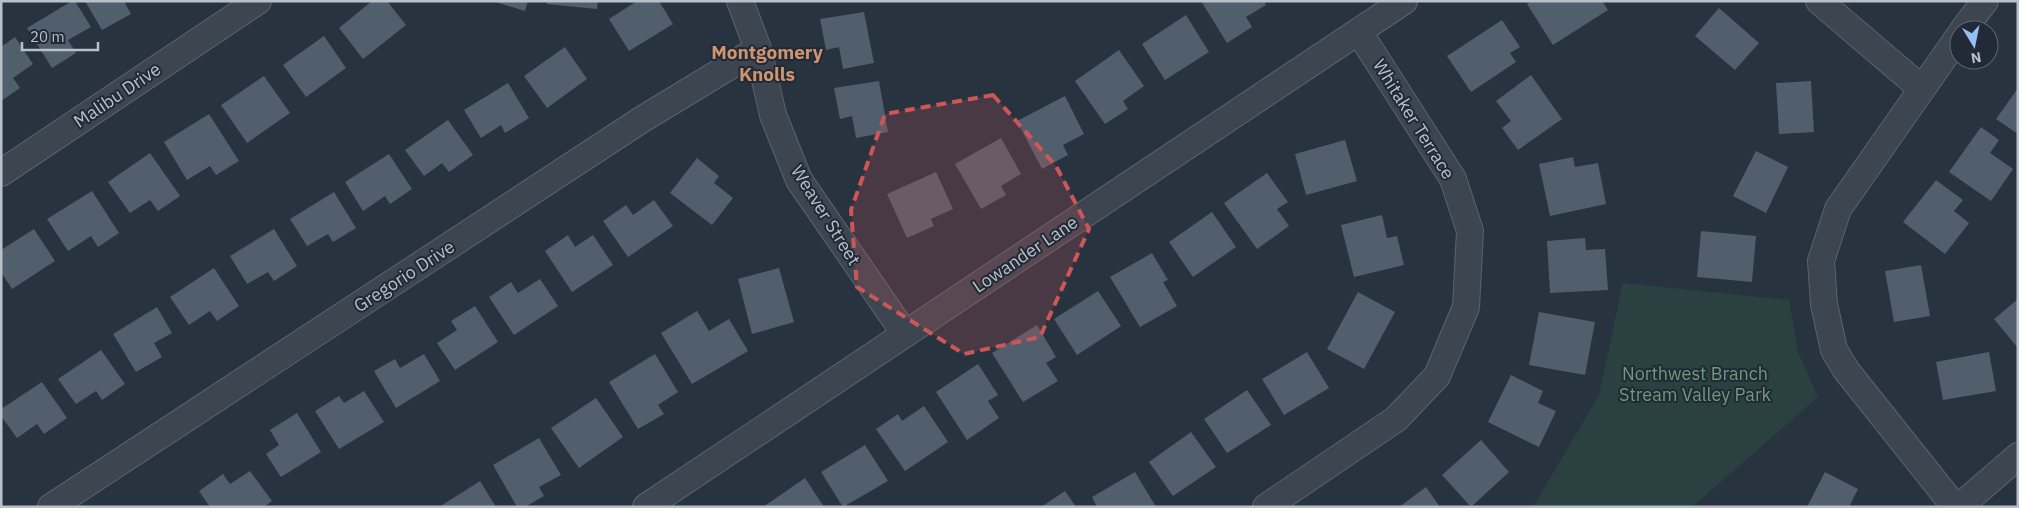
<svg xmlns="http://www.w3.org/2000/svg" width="2019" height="508" font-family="'IBM Plex Sans',sans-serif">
<rect width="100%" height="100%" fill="#283340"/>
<!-- green -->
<path fill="#2a4041" d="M1623 283 1789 300 1798 352 1818 397 1692 507H1533L1599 395Z"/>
<!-- building -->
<path fill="#515e6b" d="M72 1H75L91 27 68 40 76 53 52 68 27 28Z
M85 1H124L131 14 102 30Z
M372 1H387L406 25 363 59 339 28Z
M492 1H528L525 11Z
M547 1H598L597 9 547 4Z
M637 1H659L673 24 629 51 609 19Z
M1201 1H1264L1266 5 1246 17 1252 27 1227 43Z
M1531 1H1602L1608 10 1553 45 1527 4Z
M1719 8 1759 43 1735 70 1695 36Z
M864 12 874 63 843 69 839 47 826 50 820 19Z
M1186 15 1209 52 1165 80 1142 44Z
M1502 20 1520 47 1510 53 1516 62 1471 92 1447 56Z
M324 36 346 68 306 97 283 65Z
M15 37 33 64 13 78 20 88 1 101V47Z
M565 47 587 79 547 108 524 76Z
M1119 50 1144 86 1123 101 1128 109 1105 124 1075 81Z
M1531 75 1562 119 1518 150 1502 128 1511 121 1496 101Z
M264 76 290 113 247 143 221 105Z
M879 81 888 132 856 138 852 116 840 119 834 88Z
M1811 81 1814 132 1779 134 1776 83Z
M508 83 529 118 505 133 501 125 481 138 464 110Z
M2018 88V134L1996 119Z
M1065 96 1084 134 1063 145 1068 155 1042 169 1017 121Z
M209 114 239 161 216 175 210 166 187 180 164 142Z
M448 120 473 155 449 172 442 163 424 176 405 150Z
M1981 127 1999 140 1990 153 2013 169 1991 201 1949 172Z
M1001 138 1021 174 1001 186 1006 195 981 209 955 164Z
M1345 140 1357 181 1306 195 1295 154Z
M1756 151 1788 167 1766 213 1733 196Z
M150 153 180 196 158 211 150 200 130 213 108 182Z
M389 154 412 189 390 204 385 196 363 211 345 182Z
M1573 157 1575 167 1598 163 1606 204 1550 216 1539 164Z
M697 158 719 176 714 183 733 198 712 225 670 193Z
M936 172 953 209 931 219 934 226 907 238 887 194Z
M1267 173 1288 202 1277 209 1289 226 1257 249 1224 203Z
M1936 180 1963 200 1954 211 1969 223 1945 254 1903 222Z
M92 191 119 233 98 247 91 236 68 251 47 219Z
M334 192 356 228 333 242 328 234 307 246 290 219Z
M654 200 673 226 628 257 603 221 626 205 633 215Z
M1212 212 1236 247 1193 277 1169 242Z
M1382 215 1387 238 1397 236 1404 265 1354 277 1341 225Z
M34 229 55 261 12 289 1 272V250Z
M274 229 297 266 274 281 268 272 247 284 230 256Z
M1701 231 1756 236 1752 282 1697 277Z
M568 235 575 247 593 235 613 265 572 292 545 251Z
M1585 238 1586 250 1605 249 1608 290 1550 293 1547 241Z
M1152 253 1168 280 1163 282 1177 306 1140 327 1110 277Z
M1921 265 1930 316 1894 322 1885 271Z
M214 268 239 306 217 321 210 311 189 325 170 297Z
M779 268 794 322 752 334 738 279Z
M540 279 558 306 514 335 489 297 511 282 518 293Z
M1098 291 1121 326 1077 355 1054 319Z
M1358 292 1395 312 1364 369 1327 349Z
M2018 299V348L1994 319Z
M475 306 498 342 455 370 437 343 457 330 451 321Z
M157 307 172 333 154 343 162 357 136 372 113 334Z
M697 311 709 331 729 319 748 351 692 384 661 333Z
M1539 312 1595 322 1585 375 1529 365Z
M1037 325 1056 357 1046 363 1058 381 1023 402 992 353Z
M101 350 125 384 102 400 96 391 76 404 58 379Z
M1307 352 1329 388 1284 415 1262 379Z
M1989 352 1996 391 1943 400 1936 362Z
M424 354 440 381 396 408 374 371 395 359 400 368Z
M655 354 678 392 658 405 664 414 638 429 609 382Z
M978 364 998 395 988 401 999 418 967 440 936 392Z
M1511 375 1543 391 1538 403 1556 411 1539 447 1488 422Z
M42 382 67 418 44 434 37 424 17 438 1 416V409Z
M1247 390 1271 425 1227 453 1204 419Z
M364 391 384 422 339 449 315 411 339 396 344 403Z
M596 398 623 437 579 468 551 428Z
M924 406 948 442 905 471 876 429 898 414 902 421Z
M297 413 321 452 281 477 266 454 279 445 270 430Z
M1191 432 1216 467 1173 496 1149 462Z
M539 438 561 475 539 487 544 496 525 507H517L493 465Z
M1481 440 1509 472 1471 507 1442 475Z
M865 445 888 481 843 507 821 472Z
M250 471 272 501 264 507H210L199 491 223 474 230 484Z
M1135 472 1156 507H1097L1092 497Z
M1825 472 1858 489 1849 507H1807Z
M805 478 824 507H763Z
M480 481 496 507H439Z
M1426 487 1440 507H1399Z
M1065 491 1076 507H1041Z"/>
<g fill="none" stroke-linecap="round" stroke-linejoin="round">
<defs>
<path id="street" d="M740 1 758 49 773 115 799 180 905 334
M1819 1 1921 88
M1963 30 1985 1
M1 173 258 1
M51 507 641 120 758 49
M646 507 1404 1
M1266 507 1396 419 1437 376 1466 307 1470 231 1453 179 1359 32
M1955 507 1846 370 1834 350 1824 304 1821 261 1838 209 1959 36
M1959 507 2018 456"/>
</defs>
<!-- street casing -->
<use href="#street" stroke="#5a636d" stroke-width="28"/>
<!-- street -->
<use href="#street" stroke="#3c4550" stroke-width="26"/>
</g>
<!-- marked area -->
<path fill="#cd5659" fill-opacity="0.2" stroke="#cd5659" stroke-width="4" stroke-dasharray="10 6" stroke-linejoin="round" d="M993 95 1056 166 1089 229 1040 337 964 354 857 287 851 210 885 114Z"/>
<g text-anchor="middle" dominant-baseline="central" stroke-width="4" stroke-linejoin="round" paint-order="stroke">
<!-- street labels -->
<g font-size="18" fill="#b9c0ca" stroke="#212a36">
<text transform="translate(117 95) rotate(-34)">Malibu Drive</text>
<text transform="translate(1414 119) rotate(58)">Whitaker Terrace</text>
<text transform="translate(826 215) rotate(58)">Weaver Street</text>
<text transform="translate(1025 254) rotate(-34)">Lowander Lane</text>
<text transform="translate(404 276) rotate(-33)">Gregorio Drive</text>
</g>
<!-- park labels -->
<g font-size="18" fill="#719a79" stroke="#212a36">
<text x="1695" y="373">Northwest Branch<tspan x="1695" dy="21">Stream Valley Park</tspan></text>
</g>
<!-- neighbourhood labels -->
<g font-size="19" font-weight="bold" fill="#d0946f" stroke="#212a36">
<text x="767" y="52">Montgomery<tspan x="767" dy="22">Knolls</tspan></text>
</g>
</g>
<!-- border -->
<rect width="2019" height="508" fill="none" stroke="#b9c0ca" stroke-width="5"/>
<!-- north arrow -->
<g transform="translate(1974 45) rotate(170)"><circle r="24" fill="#212a36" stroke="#5e6671"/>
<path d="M0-4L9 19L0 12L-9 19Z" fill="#96bef2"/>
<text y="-8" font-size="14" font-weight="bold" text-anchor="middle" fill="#b9c0ca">N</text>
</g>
<!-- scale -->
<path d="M22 42v8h76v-8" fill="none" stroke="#b9c0ca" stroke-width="2.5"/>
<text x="30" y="42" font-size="15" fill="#b9c0ca" stroke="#212a36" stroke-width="4" paint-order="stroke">20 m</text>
</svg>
